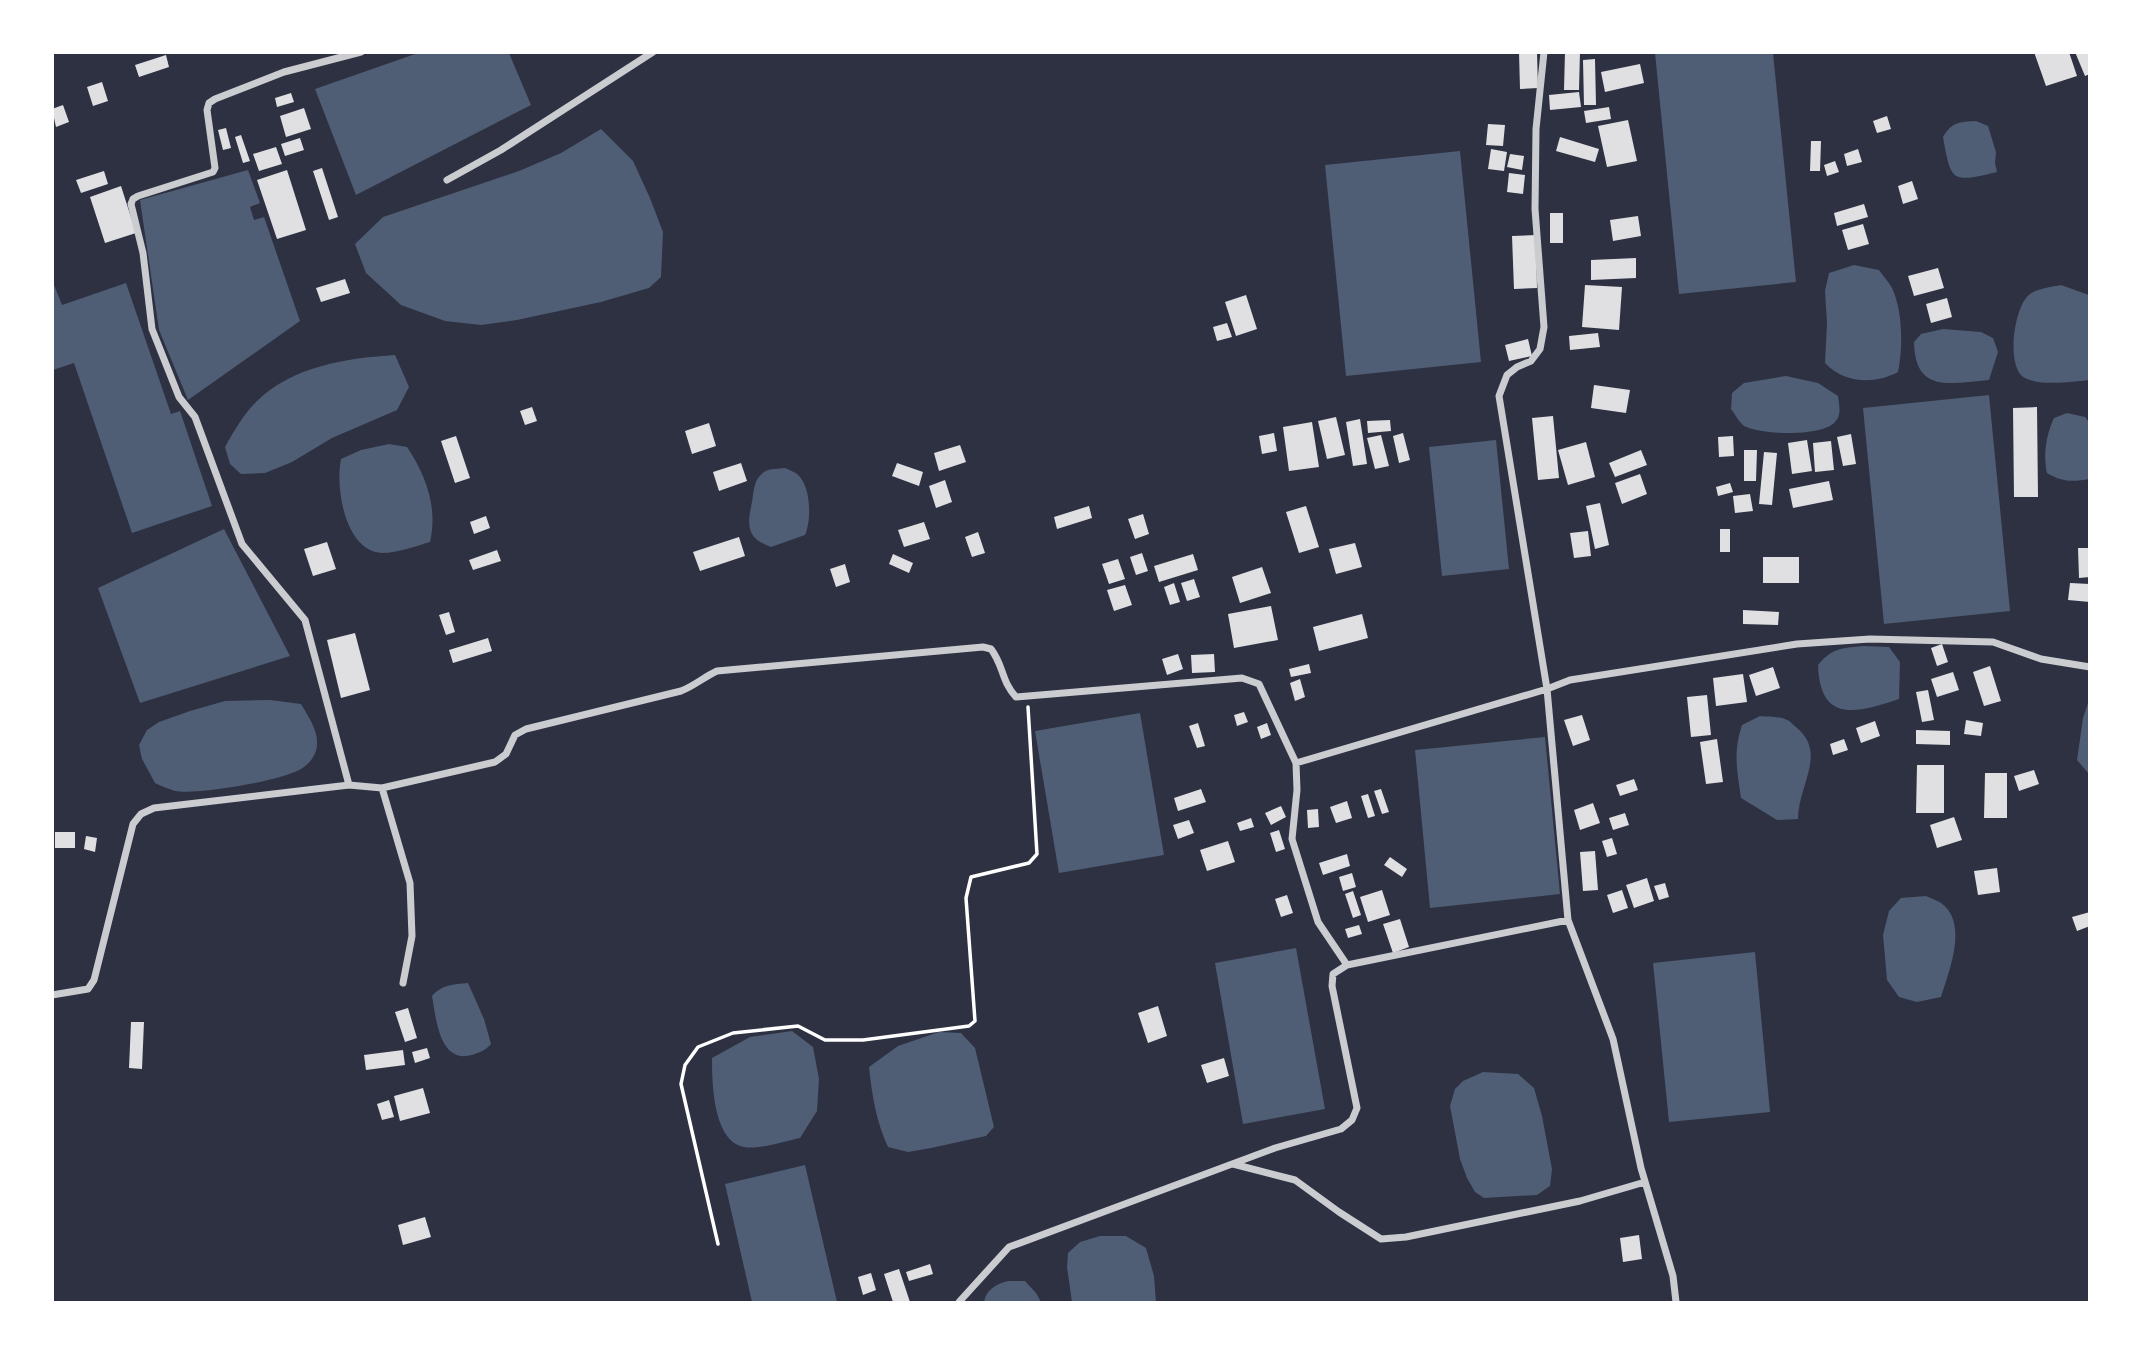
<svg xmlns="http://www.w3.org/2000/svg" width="2142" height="1355" font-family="'Sofia Sans Condensed',sans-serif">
<rect width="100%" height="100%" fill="#2d3142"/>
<!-- water -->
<path fill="#4f5d75" d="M418 53H509L531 105 356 195 315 89Z
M1655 53H1773L1796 282 1679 294Z
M1976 121 1988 126 1996 152 1995 163 1997 172C1951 183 1951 182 1943 137 1952 122 1959 122 1976 121Z
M601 129 633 161 650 198 663 232 661 277 649 288 601 302 517 320 481 325 445 321 401 305 366 273 355 244 383 217 519 171 561 153Z
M1460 151 1481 362 1346 376 1325 165Z
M248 170 260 203 250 207 254 220 264 217 300 321 188 400 159 330 140 200Z
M1854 265 1879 270C1883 276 1889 282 1892 288 1903 311 1903 348 1898 372 1874 385 1843 383 1825 363L1827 323 1825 291 1829 273Z
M52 280 62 305 126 283 171 414 180 411 212 506 132 533 74 363 53 370Z
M2061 285 2089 295V380C2072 382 2040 386 2025 378 2005 368 2014 305 2030 294 2039 288 2051 287 2061 285Z
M1943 329 1981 332 1993 338 1998 352 1989 380C1950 383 1915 394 1914 342L1921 334Z
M395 355 409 387 397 410 332 438 292 462 265 473 241 474 230 464 225 447C234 431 243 415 256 402 292 366 347 358 395 355Z
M1786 376 1818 383 1838 396C1839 405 1842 415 1835 422 1822 437 1761 435 1744 426 1739 422 1735 414 1731 409L1732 393 1744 383Z
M1989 395 2010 611 1884 624 1863 408Z
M2067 413 2085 417 2089 422V479C2074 482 2061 482 2047 473 2043 455 2046 435 2054 418Z
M1496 440 1509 569 1442 576 1429 447Z
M389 444 407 447C426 475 438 508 430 542 416 546 398 553 382 553 345 551 335 488 341 459L361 450Z
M785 468C789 470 792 471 796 473 811 484 812 519 805 535L771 547C746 538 747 525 752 502 754 491 753 480 764 472 770 468 778 469 785 468Z
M224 529 290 656 140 703 98 588Z
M1864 646 1889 647 1900 662 1899 699C1857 713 1820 724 1818 665 1833 647 1843 648 1864 646Z
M270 700 301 704C308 716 318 730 317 744 317 755 309 765 299 770 279 781 199 795 175 791 169 789 161 786 155 783L142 759 139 745 147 730 159 722 190 711 225 701Z
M2089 700 2090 774H2089L2077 760 2083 718Z
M1140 713 1164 855 1059 873 1035 731Z
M1760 716C1768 717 1780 716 1787 720 1791 721 1793 725 1796 727 1828 753 1798 785 1798 819L1777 820 1741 798C1737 771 1733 752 1742 725Z
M1545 737 1560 894 1430 908 1415 750Z
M1926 896C1930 898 1937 900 1941 903 1969 923 1949 971 1941 997L1917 1002 1899 997 1887 980 1883 935 1889 911 1901 898Z
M1296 948 1325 1109 1243 1124 1215 963Z
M1755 952 1770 1112 1669 1122 1653 963Z
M468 983 484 1019 491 1044C485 1051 480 1052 472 1055 439 1064 436 1018 432 996 441 985 454 984 468 983Z
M792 1031 813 1047 819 1079 817 1111 800 1138C786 1141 758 1150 744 1147 713 1141 712 1083 712 1058L750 1037Z
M939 1032 961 1033 975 1048 994 1127 986 1136 931 1148 908 1152 888 1147C876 1121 872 1095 869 1067L898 1046Z
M1483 1072 1518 1074 1534 1088 1542 1116 1552 1169 1550 1186 1537 1195 1484 1198 1475 1192 1467 1178 1460 1159 1450 1106 1455 1089 1463 1081Z
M805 1165 837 1302H752L725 1184Z
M1100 1236H1126L1146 1248 1154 1276 1156 1302H1072L1067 1267 1068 1253 1080 1242Z
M1008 1281H1025L1036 1293 1041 1302H984C986 1290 996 1284 1008 1281Z"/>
<!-- building -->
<path fill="#e0e0e3" d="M1519 52H1537L1538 88 1520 89Z
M1565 52H1580L1579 90H1564Z
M2034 52H2069L2077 76 2046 86Z
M2075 52H2090V74L2085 76Z
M166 55 169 67 139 77 135 65Z
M1595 59 1596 105H1584L1583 60Z
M1640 64 1644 83 1605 92 1601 72Z
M102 82 108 101 93 106 87 87Z
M1579 92 1581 107 1550 110 1549 95Z
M291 93 294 102 277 107 275 98Z
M63 105 69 122 56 127 52 109Z
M1609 107 1611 119 1586 123 1584 111Z
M304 108 311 129 286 137 280 116Z
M1887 116 1891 129 1877 133 1873 121Z
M1628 120 1637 161 1607 167 1598 126Z
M1488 124 1505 125 1503 146 1486 145Z
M226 128 231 148 223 150 218 130Z
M241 135 250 161 243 163 235 137Z
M1560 137 1599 149 1595 162 1556 151Z
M300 138 304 150 285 156 281 144Z
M1811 141H1821L1820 171H1810Z
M276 147 282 164 259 171 253 154Z
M1491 149 1507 152 1504 171 1488 169Z
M1858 149 1862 162 1847 166 1844 154Z
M1510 154 1524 156 1522 170 1507 167Z
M1835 161 1839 172 1827 176 1824 165Z
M322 168 338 217 329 220 313 171Z
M287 170 306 230 277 239 257 180Z
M104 171 108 184 81 193 76 180Z
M1509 173 1525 175 1523 194 1507 192Z
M1912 181 1918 199 1903 204 1898 186Z
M121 186 136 233 105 243 90 197Z
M1864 204 1868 217 1837 226 1834 213Z
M1550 213H1563V243H1550Z
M1638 216 1641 236 1613 241 1610 220Z
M1863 224 1869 244 1848 250 1842 230Z
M1536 235 1537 288 1514 289 1512 236Z
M1636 258V278L1591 280V260Z
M1938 268 1944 288 1914 296 1908 276Z
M345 279 350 293 321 302 316 288Z
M1585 285 1622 287 1619 330 1582 327Z
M1246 295 1257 329 1236 336 1225 302Z
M1947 298 1952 317 1931 323 1926 304Z
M1227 323 1232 337 1217 341 1213 327Z
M1598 333 1600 347 1570 350 1569 336Z
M1528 339 1532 356 1509 361 1505 345Z
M1594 385 1630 390 1626 413 1591 408Z
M532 407 537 421 525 425 520 411Z
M2037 407 2038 497H2014L2013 408Z
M1553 416 1559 478 1538 480 1532 418Z
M1336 417 1345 455 1327 459 1318 421Z
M1360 419 1367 464 1353 466 1346 422Z
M1390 420 1391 431 1368 433 1367 421Z
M1312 422 1319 467 1289 471 1283 427Z
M709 423 716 446 692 454 685 431Z
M1274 433 1277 451 1262 454 1259 436Z
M1403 433 1410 460 1399 463 1393 436Z
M1851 434 1856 464 1843 466 1837 437Z
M1381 435 1389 466 1375 469 1367 438Z
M456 436 470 478 455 483 441 441Z
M1733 436 1734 456 1719 457 1718 437Z
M1807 440 1812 471 1792 474 1788 443Z
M1831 441 1834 470 1815 472 1813 443Z
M1586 442 1595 477 1568 485 1558 450Z
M960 445 966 462 939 471 934 453Z
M1641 450 1647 465 1615 477 1609 463Z
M1744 450H1757L1756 481H1744Z
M1764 452 1777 453 1772 505 1759 504Z
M741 463 747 481 719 491 713 472Z
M897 463 923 472 919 486 892 476Z
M1640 474 1647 494 1622 504 1615 483Z
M945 480 952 502 936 508 929 486Z
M1829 481 1833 500 1793 508 1789 489Z
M1730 483 1733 492 1718 496 1716 487Z
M1750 494 1753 511 1735 513 1733 496Z
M1600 503 1609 545 1595 549 1586 506Z
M1089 506 1092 518 1057 529 1054 517Z
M1306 506 1319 547 1299 553 1286 512Z
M1143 514 1149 534 1135 539 1128 519Z
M486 516 490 528 474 534 470 522Z
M924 522 930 539 904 547 898 530Z
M1720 529H1730V552H1720Z
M1588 531 1591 556 1574 558 1570 533Z
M978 532 985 553 972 557 965 537Z
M739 537 745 556 700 571 693 552Z
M327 542 336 569 313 576 304 549Z
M1355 543 1362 567 1336 574 1329 549Z
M2078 548H2090V577L2079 578Z
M497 550 501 561 473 570 469 560Z
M1142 553 1148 571 1136 575 1130 557Z
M893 554 913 563 909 573 889 564Z
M1193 554 1198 570 1159 582 1154 566Z
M1763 557H1799V583H1763Z
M1118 559 1125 579 1109 584 1102 564Z
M845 564 850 582 836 587 830 569Z
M1262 567 1271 593 1240 603 1232 577Z
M1194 579 1200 597 1187 601 1181 583Z
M1174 583 1180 602 1170 605 1164 587Z
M2070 583 2090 584V602L2068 600Z
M1125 585 1132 605 1114 611 1107 590Z
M1271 606 1278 640 1234 648 1228 614Z
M1743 610 1779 612 1778 625 1743 624Z
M449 612 455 632 446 635 439 615Z
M1362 614 1368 638 1319 651 1313 627Z
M355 633 370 690 341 698 327 640Z
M488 638 492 651 453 663 449 650Z
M1942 644 1948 662 1937 666 1931 648Z
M1178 654 1183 669 1167 675 1162 659Z
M1214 654 1215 672 1192 673 1191 655Z
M1309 664 1311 673 1291 677 1289 669Z
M1990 666 2001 701 1984 706 1973 672Z
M1773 667 1780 688 1756 696 1749 675Z
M1953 672 1959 690 1937 697 1931 679Z
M1743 674 1747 702 1716 706 1713 678Z
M1300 679 1305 697 1295 701 1290 683Z
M1928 690 1934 720 1922 722 1916 692Z
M1707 695 1711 735 1691 737 1687 697Z
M1244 712 1248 722 1237 726 1234 715Z
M1582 715 1590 740 1573 746 1564 720Z
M1966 720 1983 723 1981 736 1964 734Z
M1875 721 1880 736 1861 743 1856 728Z
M1198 723 1205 746 1197 748 1189 726Z
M1267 723 1271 735 1261 739 1257 727Z
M1916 730 1950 731V745L1916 744Z
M1717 739 1723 782 1706 784 1700 742Z
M1844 739 1848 750 1833 755 1830 744Z
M1917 765H1944V813H1916Z
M2034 770 2039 784 2019 791 2014 776Z
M1985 773H2007V818H1984Z
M1634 779 1638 790 1620 796 1616 785Z
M1201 789 1206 802 1178 811 1174 798Z
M1381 789 1389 812 1382 814 1374 791Z
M1368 794 1375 816 1368 818 1361 796Z
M1347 801 1352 818 1336 823 1330 807Z
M1593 803 1600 823 1580 830 1574 810Z
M1281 806 1286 817 1271 825 1265 813Z
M1318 809 1319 827 1308 828 1307 810Z
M1625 813 1629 825 1613 830 1609 818Z
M1954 817 1962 840 1937 848 1930 825Z
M1251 818 1254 827 1240 831 1237 823Z
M1189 820 1194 833 1178 839 1173 825Z
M1279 830 1285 849 1276 852 1270 833Z
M55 832H75V848H55Z
M86 836 97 838 95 852 84 849Z
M1612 838 1617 854 1607 857 1602 841Z
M1228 841 1235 862 1207 871 1200 850Z
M1595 851 1598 890 1583 891 1580 852Z
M1347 854 1350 866 1323 875 1319 863Z
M1390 857 1407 869 1402 877 1384 865Z
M1997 868 2000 892 1978 895 1974 871Z
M1352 873 1356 887 1343 891 1339 877Z
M1647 878 1654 901 1634 908 1626 885Z
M1665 883 1669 897 1659 900 1654 886Z
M1382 890 1390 915 1368 922 1360 897Z
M1622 890 1628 908 1613 913 1607 895Z
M1353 891 1361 915 1353 918 1345 894Z
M1287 895 1293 913 1281 917 1275 899Z
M2090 912V926L2077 931 2072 917Z
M1400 919 1409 947 1393 953 1383 924Z
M1359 925 1362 934 1348 938 1345 929Z
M1158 1006 1167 1036 1148 1043 1138 1013Z
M408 1008 417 1038 405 1042 395 1012Z
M131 1022H144L142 1069 129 1068Z
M427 1048 430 1058 415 1063 412 1052Z
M403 1050 405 1065 366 1070 364 1055Z
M1224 1058 1229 1076 1207 1083 1201 1065Z
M423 1088 430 1113 400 1121 394 1096Z
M389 1100 394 1117 382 1120 377 1104Z
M425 1217 431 1237 403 1245 398 1225Z
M1639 1235 1642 1259 1623 1262 1620 1238Z
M930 1264 933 1274 909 1281 906 1272Z
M899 1269 910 1302H893L884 1274Z
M871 1273 876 1290 863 1295 858 1277Z"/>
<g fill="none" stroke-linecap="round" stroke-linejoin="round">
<!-- path -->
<path stroke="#fff" stroke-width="3.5" d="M718 1244 681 1084 685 1065 698 1047 733 1033 798 1026 825 1040H863L969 1026 975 1021 966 898 971 877 1029 863 1037 854 1028 707"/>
<!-- minor -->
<path stroke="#caccd0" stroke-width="7" d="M361 52 284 72 215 99 209 103 207 110 215 168 213 172 138 196 133 199 131 204 143 253 152 329 179 397 195 417 242 544 305 620 349 785 382 788 410 883 412 936 403 983
M447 180 501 150 653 52
M1296 763 1297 790 1292 839 1318 922 1347 965
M382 788 495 762 506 754 515 735 526 729 681 691C694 686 704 677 717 671L983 647 991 649C1004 666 1001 681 1016 697L1242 678 1259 684 1296 763 1547 689 1499 396 1507 375 1517 367 1531 361 1540 349 1544 327 1535 209 1536 129 1544 52
M1568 920 1613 1039 1641 1168 1673 1276 1676 1302
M52 995 88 989 94 980 133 824 141 814 154 808 349 785
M1233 1164 1295 1180 1339 1212 1381 1239 1406 1237 1580 1201 1645 1182
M959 1302 1009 1247 1275 1148 1341 1129 1352 1120 1357 1108 1332 986 1333 974 1347 965 1568 920 1547 689 1570 680 1797 644 1870 639 1993 642 2041 659 2090 667"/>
</g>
<!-- border -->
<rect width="2142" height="1355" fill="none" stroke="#ffffff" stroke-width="108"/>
</svg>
